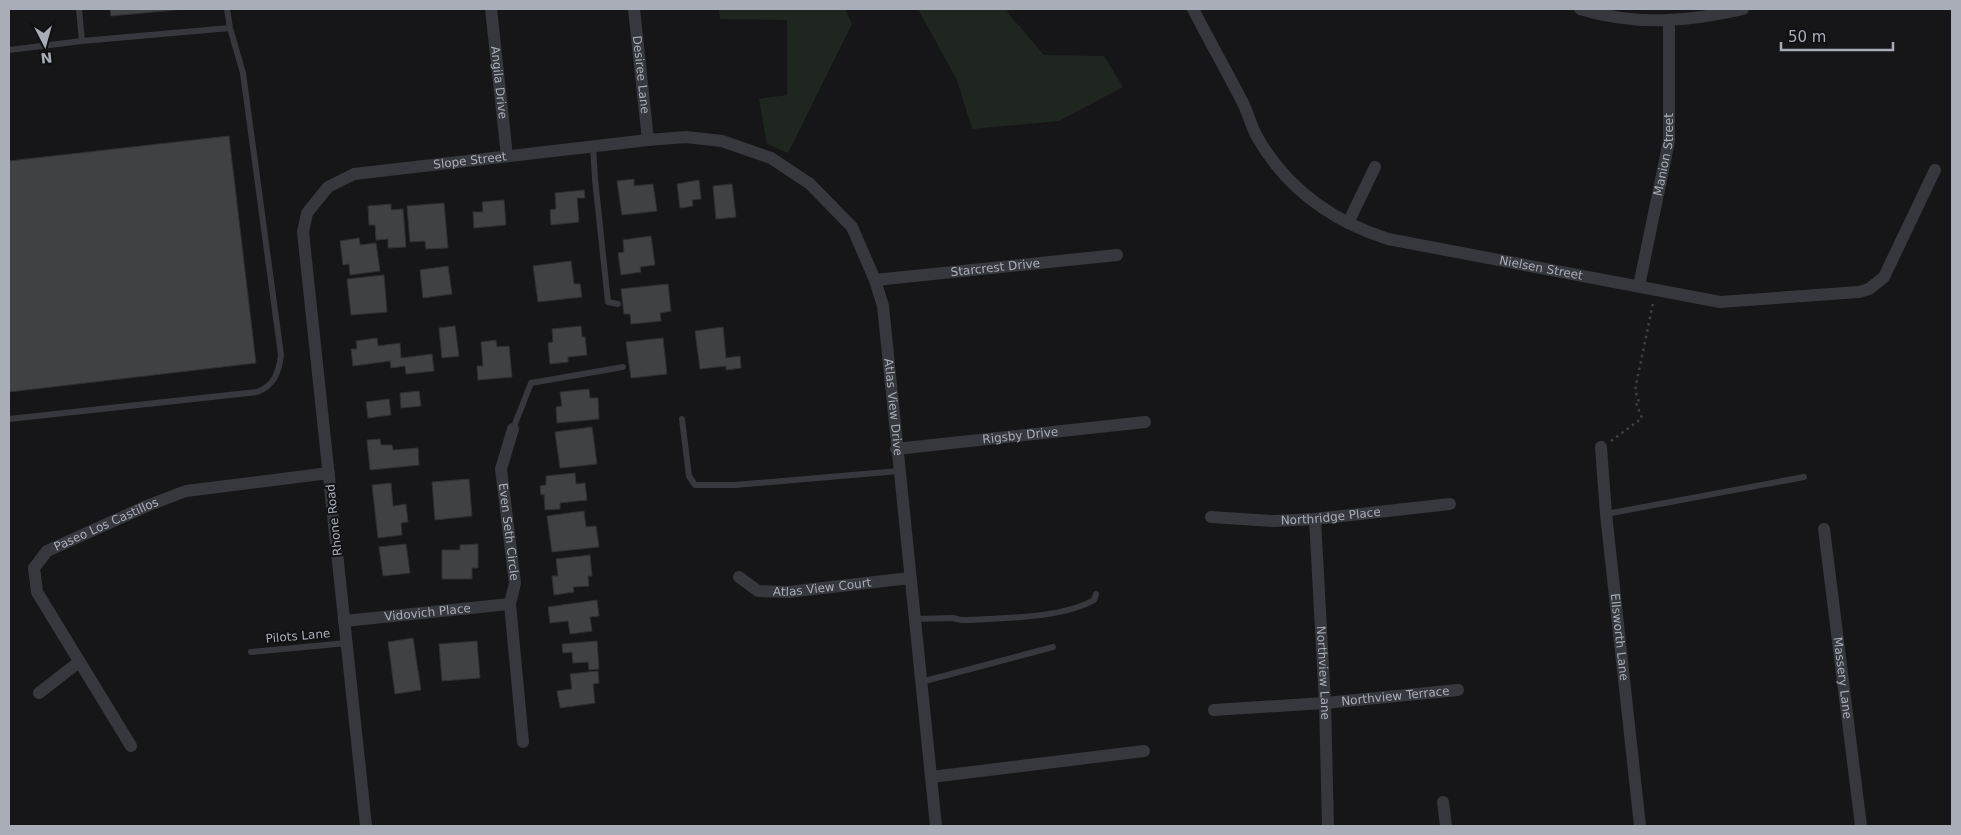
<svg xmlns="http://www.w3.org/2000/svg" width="1961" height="835" font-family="'DejaVu Sans',sans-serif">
<rect width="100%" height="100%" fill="#161618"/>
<!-- green -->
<path fill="#1e261f" d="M719 9H845L852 24 788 153 767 144 759 99 787 95V20L720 19Z
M918 9H1007L1008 13 1044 55 1104 56 1123 87 1059 121 972 129 957 80Z"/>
<!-- building -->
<path fill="#404145" stroke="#303034" d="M110 9H185L111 16Z
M229 136 256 363 9 392V161Z
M634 179V186L653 184 657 211 622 215 617 181Z
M699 180 701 199 692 200 693 206 680 208 677 184Z
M732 184 736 217 716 219 713 186Z
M584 190 585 198H577L579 222 551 225 550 210 556 209 555 193Z
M504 200 506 225 474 228 473 212H483L482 202Z
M444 203 448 248 426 249 425 241 410 242 407 206Z
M391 204V210L403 209 406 247 388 248V239L376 240 375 225H369L368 206Z
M651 236 655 265 640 267 641 272 621 275 618 253 624 252 623 240Z
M359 238 360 245 376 243 380 271 350 275 349 264 343 265 340 241Z
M571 261 574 284H580L582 297 538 302 533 266Z
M448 266 452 294 423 298 420 270Z
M384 275 387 312 351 315 347 279Z
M668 284 671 311 660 313 661 321 631 324 630 314H624L621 289Z
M455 326 459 356 442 358 439 328Z
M581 326 582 337H585L587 355 568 357V362L550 364 548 343 553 342 552 329Z
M723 327 726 358 740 356 741 368 726 370V366L700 369 695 331Z
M377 338 378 346 400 343 401 358 432 354 434 371 406 374 405 366 391 368 390 361 353 366 351 349H357L356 341Z
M663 338 667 374 631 378 626 342Z
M496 340 497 347 509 346 512 377 478 380 477 366H483L481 342Z
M589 389 590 398H598L599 419 557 423 556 407 562 406 560 392Z
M419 391 421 406 401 408 400 393Z
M389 399 391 415 368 418 366 402Z
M592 427 597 464 560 468 555 432Z
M380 439 381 445H392L393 450 418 448 419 465 370 470 367 440Z
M575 473 576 484 585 483 587 500 560 503V509L545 510 544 494 541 495 540 486 546 485V476Z
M469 479 472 516 435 520 432 482Z
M391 483 393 506 406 504 408 522 401 523 402 535 378 538 372 485Z
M584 511 586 527 596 526 599 547 552 552 547 516Z
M406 544 410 573 383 576 379 547Z
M478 544V568H472V579H442V550H460V545Z
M590 555 592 576H588L589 586 573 587 574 592 554 595 552 576H558L556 559Z
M597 600 599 616 590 617 592 631 570 634 568 621 550 623 548 607Z
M413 638 421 690 395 694 388 642Z
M477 641 480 678 442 681 439 644Z
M597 641 599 669 589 670 588 662 573 663 572 652 563 653 562 644Z
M598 671 599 683 593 684 595 703 560 708 557 691 572 689 570 674Z"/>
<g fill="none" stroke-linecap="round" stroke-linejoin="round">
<!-- path -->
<path stroke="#3d3f44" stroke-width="2.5" stroke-dasharray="2.5 4" stroke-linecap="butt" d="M1611 441 1642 418 1636 403 1639 402 1635 390 1653 303"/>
<!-- service -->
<path stroke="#37383d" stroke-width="6" d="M79 9 82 41
M9 50 82 41 230 28
M593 145 595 179 608 302 618 304
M9 419 257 392C274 386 279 372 281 355L243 73 230 28 227 9
M682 419 689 476 695 485H735L899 471
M513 429 531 383 623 367
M1606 514 1804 477
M914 619 953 618 961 620H968C1004 618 1063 618 1094 600L1096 594
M251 652 347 643
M921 682 1053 647"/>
<!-- minor -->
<g stroke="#37383d" stroke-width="12">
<path id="s1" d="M491 9 507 156"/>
<path id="s2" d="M634 9 648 140"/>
<path id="s3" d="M1193 9C1209 40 1227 72 1243 103 1248 113 1251 125 1256 135 1285 187 1332 221 1388 239L1720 302 1859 292 1869 289 1884 277 1935 170"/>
<path d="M1580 9C1636 26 1688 22 1743 9"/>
<path d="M1348 223 1375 167"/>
<path id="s4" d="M875 280 1117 255"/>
<path id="s5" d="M1639 286 1669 141V21"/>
<path id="s6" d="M513 429 501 469 515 583 510 604 523 742"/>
<path id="s7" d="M1601 447 1606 514 1640 826"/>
<path id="s8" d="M896 449 1145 422"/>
<path id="s9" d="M1211 517 1273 521 1315 519 1450 504"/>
<path id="s10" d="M1315 519 1325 703 1328 826"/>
<path id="s11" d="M1824 529 1861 826"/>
<path id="s12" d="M739 577 758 591 788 592 910 578"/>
<path id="s13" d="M344 621 510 604"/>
<path d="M39 693 79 662"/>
<path id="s14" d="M1214 710 1325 703 1458 690"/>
<path id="s15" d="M131 746 37 592 34 568 47 551 149 505 186 491 329 473"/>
<path d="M931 777 1144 751"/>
<path d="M1443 802 1446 826"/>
<path id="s16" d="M366 826 303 232 307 213 328 187 354 174 648 140 686 137 722 141 771 158 810 184 852 227 875 280 883 306 936 826"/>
</g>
</g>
<g text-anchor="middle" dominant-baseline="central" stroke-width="4" stroke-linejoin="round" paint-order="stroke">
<!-- street labels -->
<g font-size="12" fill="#a8adb8" stroke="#111113">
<text stroke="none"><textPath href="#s2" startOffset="66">Desiree Lane</textPath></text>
<text stroke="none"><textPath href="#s1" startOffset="74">Angila Drive</textPath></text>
<text stroke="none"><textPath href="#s5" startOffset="134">Manion Street</textPath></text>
<text stroke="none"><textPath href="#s16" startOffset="796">Slope Street</textPath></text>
<text stroke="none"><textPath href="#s4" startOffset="121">Starcrest Drive</textPath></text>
<text stroke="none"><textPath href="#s3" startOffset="469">Nielsen Street</textPath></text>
<text stroke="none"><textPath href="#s16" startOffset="1395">Atlas View Drive</textPath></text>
<text stroke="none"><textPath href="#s8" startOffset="125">Rigsby Drive</textPath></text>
<text stroke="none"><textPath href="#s9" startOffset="120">Northridge Place</textPath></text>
<text transform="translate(334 520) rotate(-96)">Rhone Road</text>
<text stroke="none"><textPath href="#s15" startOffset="291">Paseo Los Castillos</textPath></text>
<text stroke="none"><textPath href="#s6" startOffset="105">Even Seth Circle</textPath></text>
<text stroke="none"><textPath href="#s12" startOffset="88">Atlas View Court</textPath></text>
<text stroke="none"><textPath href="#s13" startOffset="84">Vidovich Place</textPath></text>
<text transform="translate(298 636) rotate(-5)">Pilots Lane</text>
<text stroke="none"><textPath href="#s7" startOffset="191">Ellsworth Lane</textPath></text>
<text stroke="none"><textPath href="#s10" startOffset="154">Northview Lane</textPath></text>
<text stroke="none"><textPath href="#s11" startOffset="150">Massery Lane</textPath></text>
<text stroke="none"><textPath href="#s14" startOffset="182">Northview Terrace</textPath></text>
</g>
</g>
<!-- border -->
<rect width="1961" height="835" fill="none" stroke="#a8adb8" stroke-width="20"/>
<!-- north arrow -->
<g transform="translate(45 45) rotate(174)" stroke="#111113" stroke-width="4" paint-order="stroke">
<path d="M0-4L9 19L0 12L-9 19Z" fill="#a8adb8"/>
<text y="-8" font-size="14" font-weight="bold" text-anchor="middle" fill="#a8adb8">N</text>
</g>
<!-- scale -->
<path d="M1781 42v8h112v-8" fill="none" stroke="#a8adb8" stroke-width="2.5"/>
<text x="1788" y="42" font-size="15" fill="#a8adb8" stroke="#111113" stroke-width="4" paint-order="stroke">50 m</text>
</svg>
